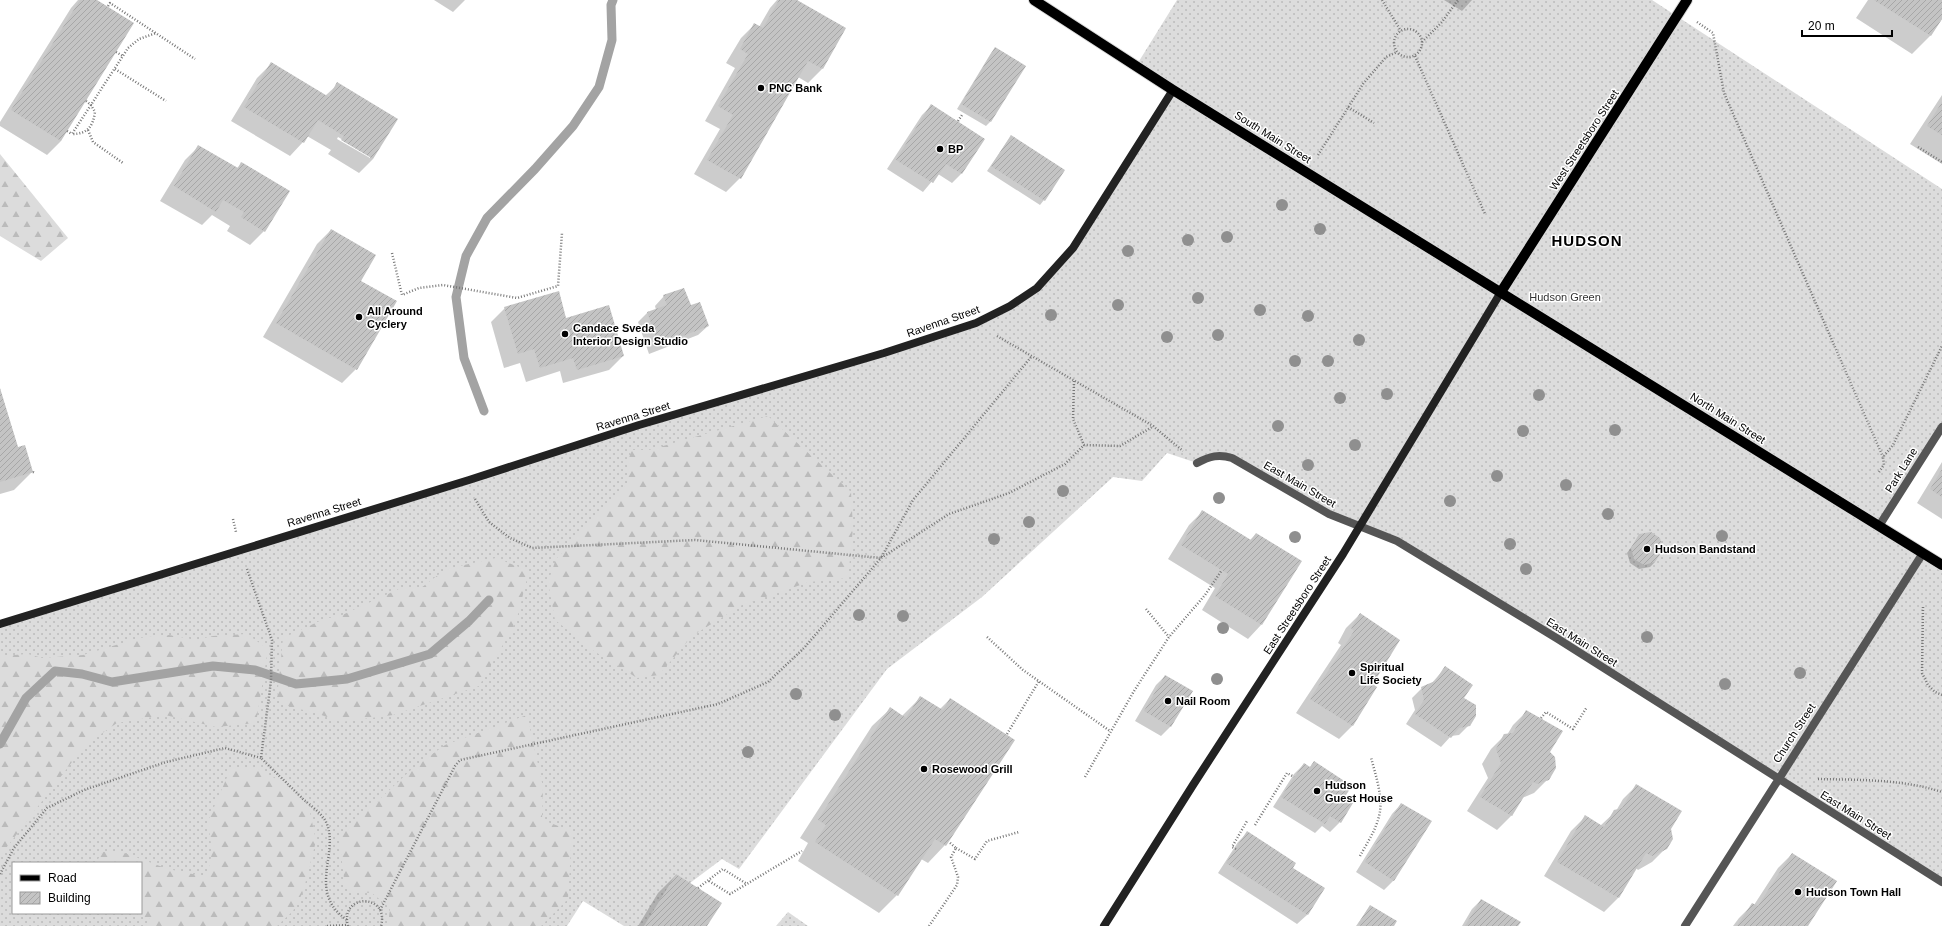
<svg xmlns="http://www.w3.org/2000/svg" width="1942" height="926" font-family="Helvetica,sans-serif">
<defs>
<pattern id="grass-dots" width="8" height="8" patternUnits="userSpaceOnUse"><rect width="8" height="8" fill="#dcdcdc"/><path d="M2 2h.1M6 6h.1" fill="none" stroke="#bbb" stroke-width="1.8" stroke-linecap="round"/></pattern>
<pattern id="forest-firs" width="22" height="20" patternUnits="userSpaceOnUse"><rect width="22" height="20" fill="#dcdcdc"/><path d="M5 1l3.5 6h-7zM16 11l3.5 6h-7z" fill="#bbb"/></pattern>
<pattern id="building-hatch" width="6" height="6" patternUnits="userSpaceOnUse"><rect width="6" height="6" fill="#c4c4c4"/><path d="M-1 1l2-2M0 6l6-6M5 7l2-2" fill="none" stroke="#a7a7a7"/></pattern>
</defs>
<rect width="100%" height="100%" fill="#fff"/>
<!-- grass -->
<path fill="url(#grass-dots)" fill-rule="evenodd" d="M1177 0H1652L1942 189V427L1879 526 1942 565V882L1397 541 1361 526 1220 455 1197 463 1167 453 1142 481 1113 477 982 597 887 669 739 869 722 859 690 883 644 926H624L583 901 567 926H0V624L976 323 1037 288 1073 248 1173 90 1136 66ZM13 863H141V913H13Z
M788 912 808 926H776Z"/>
<!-- forest -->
<path fill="url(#forest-firs)" d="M0 154 68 238 41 261 0 236Z
M768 416 851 492 853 528 848 578 809 582 742 605 692 636 659 675 637 678 594 651 555 620 548 582 556 559 628 483V463L631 450H649Z
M496 558 529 571 516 622 479 686 393 715 341 722 313 712 290 707 277 699 283 638 324 619 340 616 401 588H421L446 569Z
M247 634 268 649 256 723 216 727 165 715 117 723 85 745 0 856V656L28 654 42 658 83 655 139 638 169 635 196 640 213 636Z
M527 715 543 787 542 820 572 831 568 899 541 926H388L390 908 372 893 354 892 345 887 339 837 412 769 445 745Z
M255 767 292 788 310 812 316 841 303 892 293 911 277 926H146L150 919 133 913H141V863H96L102 852 119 851 168 869 207 877 212 852 208 821 231 768Z"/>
<!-- shadow -->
<path fill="#0003" fill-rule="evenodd" d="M78 0H95L61 141 47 155 0 126V122L71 8Z
M434 0H465L453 12Z
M777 0H795L845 29 822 69 808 83 798 77 740 178 726 192 694 174 720 129 705 121 735 68 726 63 741 38 755 24 759 27 770 8Z
M1444 0H1472L1462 11Z
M1868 0H1942V19L1930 36 1912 54 1856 18Z
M995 48 1024 66 990 122 986 126 957 109 991 53Z
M271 64 325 96 338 84 373 159 359 173 328 154 331 150 307 136 303 142 290 156 231 121 257 78ZM338 137 370 156V158L337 139Z
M1942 95V164L1910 144Z
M931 106 984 139 961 174 952 183 938 174 923 192 887 169 922 115Z
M1011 136 1044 200 1040 205 987 171Z
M199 146 236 169 241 164 264 231 250 245 227 231 230 226 212 215 202 225 160 201 185 160Z
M331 230 360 281 356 369 342 383 263 337 317 244Z
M664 296 690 306 708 326 698 335 649 354 638 322 647 313 656 310 655 306Z
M505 308 623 356 609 370 563 383 560 371 526 382 520 363 504 368 491 322Z
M0 390 18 448 32 472 14 490 0 494Z
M1942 462V519L1917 503Z
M1203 511 1250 540 1256 534 1300 561 1261 625 1248 639 1202 610 1215 588 1168 559 1189 525Z
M1640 535 1655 562 1650 567 1639 569 1630 563 1627 553Z
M1360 614 1372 684 1353 725 1339 739 1296 713 1341 645 1338 643 1346 628Z
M1445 668 1463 698 1469 725 1459 735 1451 736 1441 747 1406 724 1415 710 1412 698 1422 688 1431 684Z
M1165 676 1191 692 1170 727 1161 736 1135 721 1156 685Z
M921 697 940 709 950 699 945 845 928 863 921 859 897 895 879 913 798 861 808 843 800 838 872 726 890 709 902 716Z
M1527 711 1549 752 1548 779 1534 793 1522 798 1511 816 1497 830 1467 811 1488 778 1482 764 1491 749 1505 735H1507L1513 725Z
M1314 763 1343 798 1340 822 1330 832 1322 826 1315 833 1273 807 1294 774 1304 764 1309 768Z
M1637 785 1666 848 1652 862 1638 870 1636 868 1618 898 1604 912 1544 876 1571 831 1585 817 1600 826 1616 811 1623 799Z
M1401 804 1394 880 1384 890 1356 872 1392 814Z
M1247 833 1292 868 1324 888 1307 915 1297 924 1218 873 1238 842Z
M1792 854 1807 926H1733L1739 918 1753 904 1754 905 1778 868Z
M676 875 706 926H638L658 893Z
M1481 900 1517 926H1462L1472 909Z
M1370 906 1393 926H1356Z"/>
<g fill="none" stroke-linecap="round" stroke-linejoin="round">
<!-- stream -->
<path stroke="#a3a3a3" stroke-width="9" d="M484 411 464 358 456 297 466 256 487 218 535 169 573 126 599 87 612 40 611 5 613 0
M0 744 26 698 55 671 82 674 112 682 213 666 255 670 296 684 347 679 430 654 469 621 489 600"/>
</g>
<!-- building -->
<path fill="url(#building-hatch)" d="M80 0H97L134 23 61 141 11 110Z
M779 0H797L846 28 823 69 808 61 741 179 707 160 733 115 718 106 748 54 740 49 754 23 763 28Z
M1874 0H1942V19L1931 36Z
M995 47 1026 66 991 122 961 104Z
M271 62 329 97 337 82 398 119 373 159 341 140 344 136 318 120 304 143 244 107Z
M1942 102V135L1927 126Z
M931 104 985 139 962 174 946 164 933 183 896 160Z
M1011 135 1065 170 1045 201 991 166Z
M198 145 238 168 241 162 243 163 290 191 265 232 241 217 244 212 223 200 216 212 174 186Z
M331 229 376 255 361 281 397 301 357 370 276 323Z
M684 288 691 305 700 302 709 326 659 345 647 312 667 305 663 295Z
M559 291 566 318 609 305 624 356 577 370 573 358 540 368 534 349 518 354 504 307Z
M0 388 18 447 25 445 33 472 0 482Z
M1942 469V497L1930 489Z
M1202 510 1251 540 1256 533 1302 561 1262 625 1215 596 1228 574 1181 545Z
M1651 532 1660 538 1663 550 1655 562 1644 565 1634 559 1631 548 1639 534Z
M1360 613 1400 640 1373 684 1377 687 1353 726 1310 699 1354 631 1351 628Z
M1445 666 1473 685 1464 698 1476 705V716L1470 726 1459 728 1451 738 1415 714 1424 700 1421 687 1435 681Z
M1165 675 1193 691 1171 727 1144 711Z
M920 696 943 710 950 698 1015 740 946 846 935 839 898 896 815 842 826 825 818 820 890 707 906 718Z
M1526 710 1563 731 1550 752 1555 757 1556 768 1549 780 1537 784 1533 782 1512 816 1480 797 1501 763 1496 749 1504 734 1513 733Z
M1314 761 1352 786 1344 798 1353 803 1341 823 1330 816 1325 824 1281 797 1304 763 1310 767Z
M1636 784 1682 811 1671 829 1673 839 1667 849 1652 856 1646 853 1619 898 1557 862 1585 815 1604 827 1614 810 1622 808Z
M1401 803 1432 821 1394 881 1365 862Z
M1247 831 1296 863 1293 868 1325 888 1308 915 1226 863Z
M1792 853 1837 881 1808 926H1737L1752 903 1758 906Z
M676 874 722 903 707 926H644Z
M1481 899 1521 922 1518 926H1465Z
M1370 905 1397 921 1394 926H1361L1358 924Z"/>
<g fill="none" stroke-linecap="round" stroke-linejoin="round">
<defs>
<path id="primary" d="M1034 0 1173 90 1942 565
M1501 292 1687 0"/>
</defs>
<!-- primary casing -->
<use href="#primary" stroke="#dbdbdb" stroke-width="12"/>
<!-- path -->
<path stroke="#777" stroke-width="2.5" stroke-dasharray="1 2" stroke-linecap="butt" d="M1382 0 1401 31
M108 6 110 3 195 59
M1697 22 1713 33 1724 93 1883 457
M1394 43a14 14 0 1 1 28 0a14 14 0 1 1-28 0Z
M1422 42 1442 22 1458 0
M116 52 123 56
M1415 56 1485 214
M115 69 166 101
M86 101 91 105 95 112C93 126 88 134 72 134L128 48 139 39 156 33
M1348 107 1374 123
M958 121 962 115
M88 130 93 142 123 163
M67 131 72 134
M1918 147 1942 162
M1318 155 1363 84 1386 57 1397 52
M392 253 402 295 419 288 443 285 517 298 558 286 562 233
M997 336 1153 426 1183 451
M1074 381 1073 419 1084 445 1120 446 1152 427
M33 472 35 473
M1879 472 1884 465 1883 457 1893 445 1942 346
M475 499 489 522 510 538 532 548 695 540 881 558 913 500 1032 356
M233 519 236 532
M247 569 272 640 271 681 261 758C275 772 289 785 303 799 310 805 320 812 325 820 342 851 305 891 347 920
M1923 607 1922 673 1928 685 1935 692 1942 695
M1146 609 1169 637
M987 637 1023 670 1110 731
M1541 718 1546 712 1573 729 1587 707
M1007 734 1039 681
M1085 777 1134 691 1169 637 1205 595 1222 570
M1818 779C1859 780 1902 779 1942 792
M1255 825 1287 773 1294 777
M956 848 975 859 987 841 1019 832
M1236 849 1232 847 1247 821
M1360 856C1367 843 1376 830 1379 816 1384 798 1375 774 1371 757
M0 874 14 848 47 808 84 790 166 762 225 748 261 758
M709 881 730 894 802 851
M698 888 723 869 747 884
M380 910 455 766 460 760 718 704 768 682 804 648 881 558 949 514 1009 493 1065 464 1084 445
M327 926 348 925
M348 926C339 893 390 893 381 926
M929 926 957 885 958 877 951 857 956 848 949 842"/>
<!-- street -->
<path stroke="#555" stroke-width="8" d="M1197 463C1210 456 1219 454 1232 458L1329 514 1397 541 1558 639 1942 882
M1879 526 1942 427
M1685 926 1923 553"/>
<!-- secondary -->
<path stroke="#222" stroke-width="8" d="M0 624 469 480 639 425 884 353 976 323 1010 306 1037 288 1073 248 1173 90
M1104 926 1193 785 1343 554 1501 292"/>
<!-- primary -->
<use href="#primary" stroke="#000" stroke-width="10"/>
</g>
<!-- trees -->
<g fill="#8f8f8f">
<circle cx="1282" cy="205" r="6"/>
<circle cx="1320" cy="229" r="6"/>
<circle cx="1227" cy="237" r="6"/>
<circle cx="1188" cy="240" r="6"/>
<circle cx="1128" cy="251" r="6"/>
<circle cx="1198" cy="298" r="6"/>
<circle cx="1118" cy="305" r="6"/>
<circle cx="1260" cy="310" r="6"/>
<circle cx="1051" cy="315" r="6"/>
<circle cx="1308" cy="316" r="6"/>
<circle cx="1218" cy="335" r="6"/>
<circle cx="1167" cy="337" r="6"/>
<circle cx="1359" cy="340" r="6"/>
<circle cx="1295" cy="361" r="6"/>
<circle cx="1328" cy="361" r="6"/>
<circle cx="1387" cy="394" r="6"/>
<circle cx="1539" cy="395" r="6"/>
<circle cx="1340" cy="398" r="6"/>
<circle cx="1278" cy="426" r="6"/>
<circle cx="1615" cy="430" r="6"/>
<circle cx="1523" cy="431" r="6"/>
<circle cx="1355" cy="445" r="6"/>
<circle cx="1308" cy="465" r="6"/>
<circle cx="1497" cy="476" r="6"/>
<circle cx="1566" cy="485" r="6"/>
<circle cx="1063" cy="491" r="6"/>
<circle cx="1219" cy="498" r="6"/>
<circle cx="1450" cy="501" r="6"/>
<circle cx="1608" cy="514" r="6"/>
<circle cx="1029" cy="522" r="6"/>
<circle cx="1722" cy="536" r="6"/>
<circle cx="1295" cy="537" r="6"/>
<circle cx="994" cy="539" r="6"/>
<circle cx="1510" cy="544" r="6"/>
<circle cx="1526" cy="569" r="6"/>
<circle cx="859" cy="615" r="6"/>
<circle cx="903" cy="616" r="6"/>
<circle cx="1223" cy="628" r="6"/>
<circle cx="1647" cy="637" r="6"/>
<circle cx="1800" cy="673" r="6"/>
<circle cx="1217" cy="679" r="6"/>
<circle cx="1725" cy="684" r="6"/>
<circle cx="796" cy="694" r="6"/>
<circle cx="835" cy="715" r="6"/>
<circle cx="748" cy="752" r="6"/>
</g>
<!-- markers -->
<g fill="#000" stroke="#fff" stroke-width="1.5">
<circle cx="761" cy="88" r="4"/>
<circle cx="940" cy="149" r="4"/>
<circle cx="359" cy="317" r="4"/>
<circle cx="565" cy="334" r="4"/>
<circle cx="1647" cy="549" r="4"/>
<circle cx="1352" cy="673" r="4"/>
<circle cx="1168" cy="701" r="4"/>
<circle cx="924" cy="769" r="4"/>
<circle cx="1317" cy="791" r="4"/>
<circle cx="1798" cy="892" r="4"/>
</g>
<g text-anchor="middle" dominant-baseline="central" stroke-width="3" stroke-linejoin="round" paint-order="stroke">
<!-- poi labels -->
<g font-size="11" font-weight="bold" fill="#000" stroke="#fff" text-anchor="start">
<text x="769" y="88">PNC Bank</text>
<text x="948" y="149">BP</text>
<text x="367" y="311">All Around<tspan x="367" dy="13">Cyclery</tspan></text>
<text x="573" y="328">Candace Sveda<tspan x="573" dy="13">Interior Design Studio</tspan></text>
<text x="1655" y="549">Hudson Bandstand</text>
<text x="1360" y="667">Spiritual<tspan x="1360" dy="13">Life Society</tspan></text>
<text x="1176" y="701">Nail Room</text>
<text x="932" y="769">Rosewood Grill</text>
<text x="1325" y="785">Hudson<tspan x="1325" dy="13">Guest House</tspan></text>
<text x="1806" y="892">Hudson Town Hall</text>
</g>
<!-- street labels -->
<g font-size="11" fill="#000" stroke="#fff">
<text transform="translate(1273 137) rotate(32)">South Main Street</text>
<text transform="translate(1584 140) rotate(-57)">West Streetsboro Street</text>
<text transform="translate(943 321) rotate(-19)">Ravenna Street</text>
<text transform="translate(633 416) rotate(-17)">Ravenna Street</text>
<text transform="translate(1728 418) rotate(32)">North Main Street</text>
<text transform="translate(1901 470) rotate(-58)">Park Lane</text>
<text transform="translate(1300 484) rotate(30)">East Main Street</text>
<text transform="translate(324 512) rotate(-17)">Ravenna Street</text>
<text transform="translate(1297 605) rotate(-57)">East Streetsboro Street</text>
<text transform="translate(1582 642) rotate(32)">East Main Street</text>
<text transform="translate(1794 733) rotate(-57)">Church Street</text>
<text transform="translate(1856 815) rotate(32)">East Main Street</text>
</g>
<!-- park labels -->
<g font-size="11" fill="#333" stroke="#fff">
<text x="1565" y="297">Hudson Green</text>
</g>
<!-- district labels -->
<g font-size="15" font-weight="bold" letter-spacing="1" fill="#000" stroke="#fff">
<text x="1587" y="240">HUDSON</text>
</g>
</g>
<!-- legend -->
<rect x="12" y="862" width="130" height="52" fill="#ffffff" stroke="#999999"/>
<rect x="20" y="875" width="20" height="6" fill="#000000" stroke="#999999"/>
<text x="48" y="882" font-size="12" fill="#000000">Road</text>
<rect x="20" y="892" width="20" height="12" fill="url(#building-hatch)" stroke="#999999"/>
<text x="48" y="902" font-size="12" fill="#000000">Building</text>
<!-- scale -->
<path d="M1802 30v6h90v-6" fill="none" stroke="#000000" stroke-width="2"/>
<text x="1808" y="30" font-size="12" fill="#000000" stroke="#ffffff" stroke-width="3" paint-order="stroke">20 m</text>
</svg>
